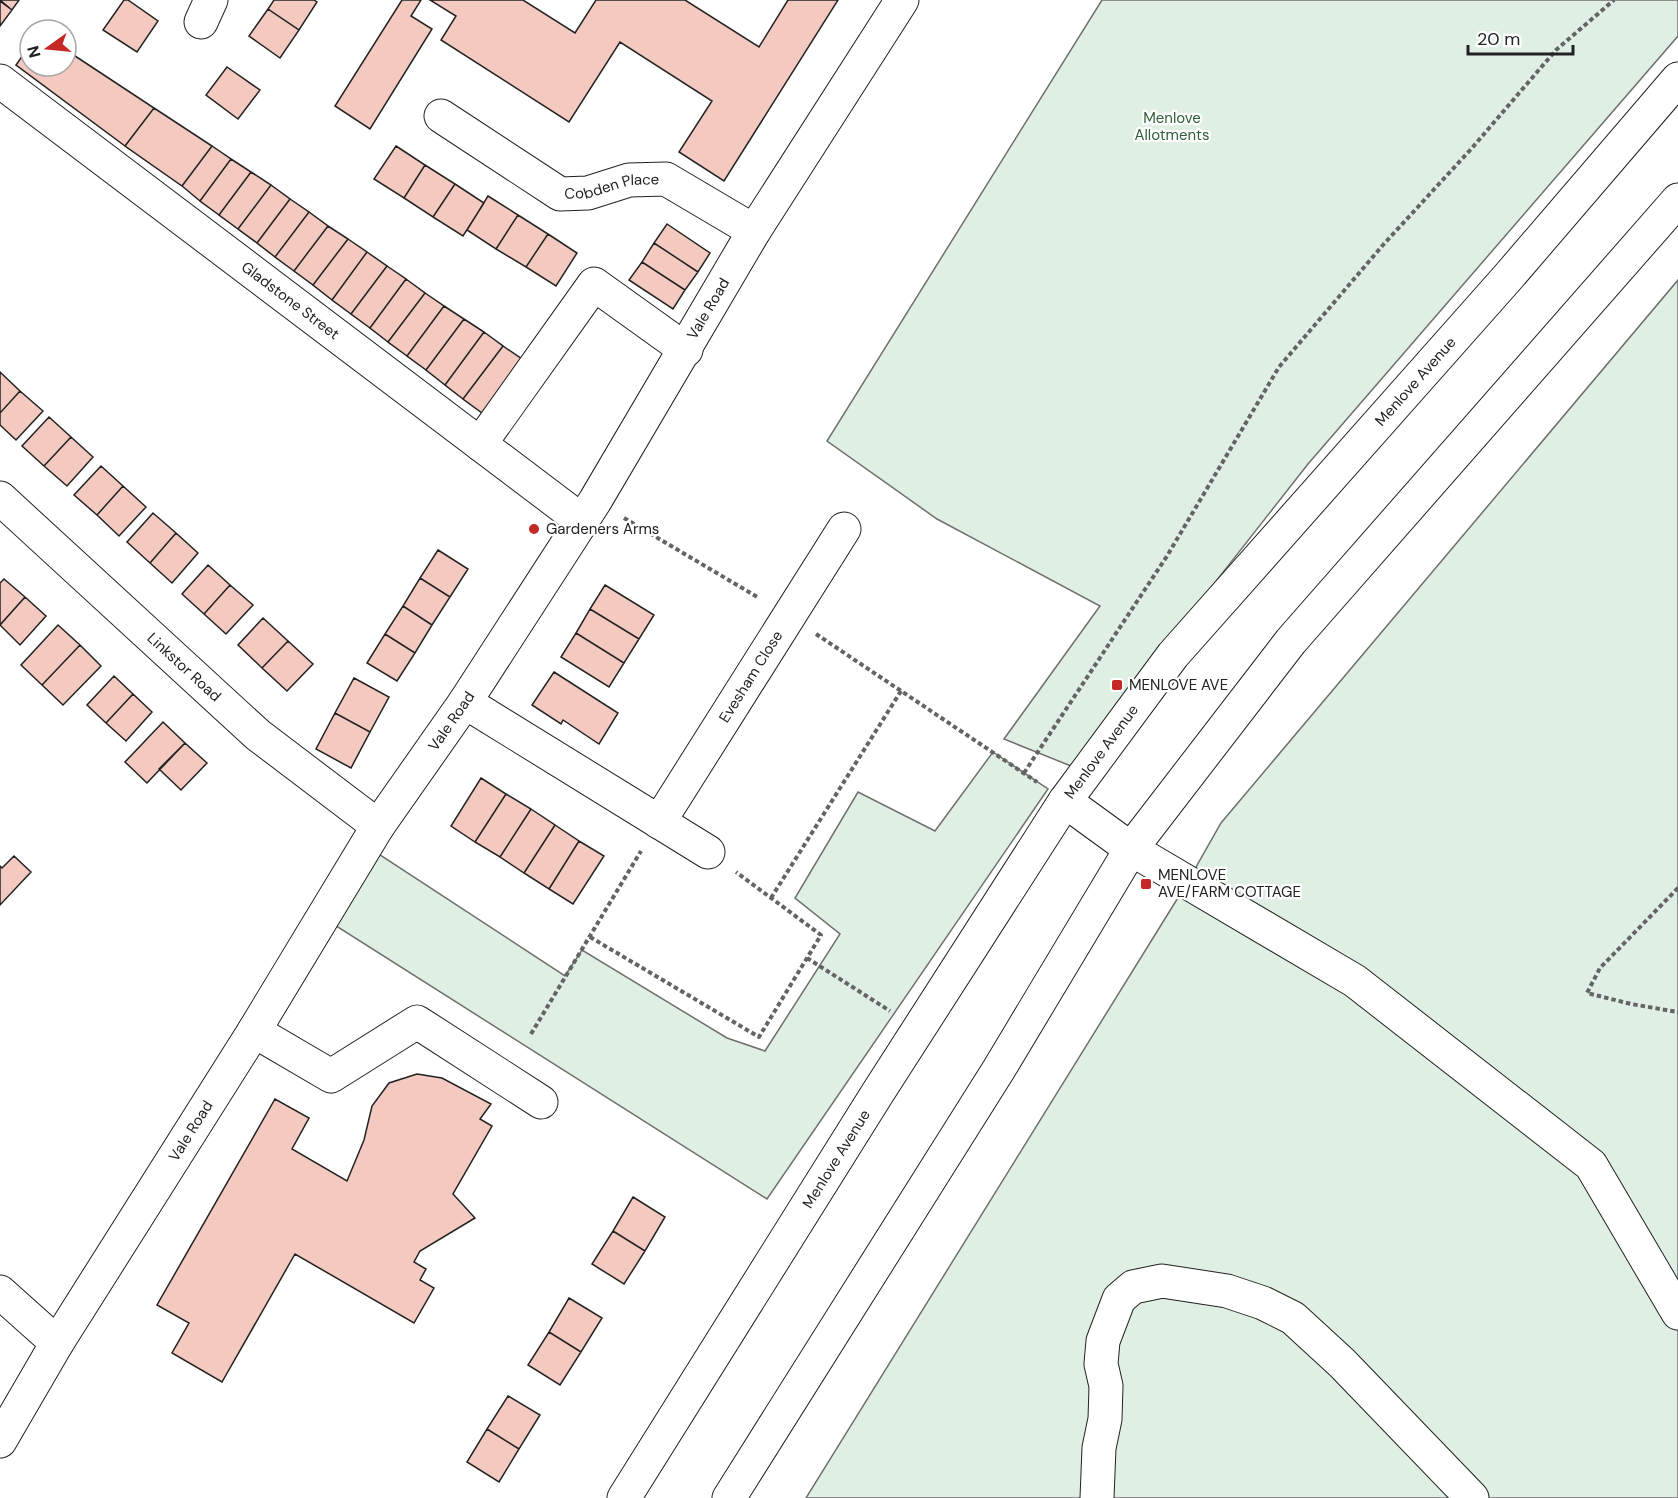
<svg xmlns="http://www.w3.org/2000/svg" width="1678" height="1498" font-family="'DM Sans',sans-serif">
<rect width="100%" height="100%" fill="#fff"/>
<!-- green -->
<path fill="#e0efe3" stroke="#6f6f6f" stroke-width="1.5" d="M1102 0H1678V36L1308 464 1071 766 1004 739 1100 606 937 519 827 441Z
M1678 280V1498H806L1184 888 1221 823Z
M993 752 1048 789 767 1199 322 917 365 845 565 976 582 950 727 1038 765 1051 840 934 795 898 858 792 935 831Z"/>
<!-- building -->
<path fill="#f3c9c0" stroke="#222" stroke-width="1.5" d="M0 0H19L12 10Z
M124 0H128L158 21 137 52 103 30Z
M274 0H314L317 2 299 30 268 9Z
M402 0H421L411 16 432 29 370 129 335 106Z
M430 0H523L575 33 596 0H685L759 47 788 0H838L724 181 679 152 712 101 620 42 569 122 441 40 456 16Z
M0 1 12 10 0 26Z
M268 9 299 30 280 58 249 36Z
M30 45V66H66V50L154 108 125 146 16 65Z
M227 67 260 90 238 119 206 95Z
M154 108 212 146 182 186 125 146Z
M212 146 231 159 200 201 182 186Z
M396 146 425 165 404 198 374 179Z
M231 159 251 172 219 215 200 201Z
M425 165 455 184 433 217 404 198Z
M251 172 271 185 238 229 219 215Z
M455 184 484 203 463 236 433 217Z
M271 185 290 199 257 243 238 229Z
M488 196 518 215 496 249 467 230Z
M290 199 309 212 275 257 257 243Z
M309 212 328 226 294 271 275 257Z
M518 215 548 234 526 267 496 249Z
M667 224 710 253 698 272 654 243Z
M328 226 348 239 313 285 294 271Z
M548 234 577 253 556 286 526 267Z
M348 239 367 252 332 300 313 285Z
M654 243 698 272 685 290 642 262Z
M367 252 387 266 351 314 332 300Z
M642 262 685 290 673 309 629 280Z
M387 266 406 279 370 328 351 314Z
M406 279 425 293 388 342 370 328Z
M425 293 444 306 407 356 388 342Z
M444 306 464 319 426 370 407 356Z
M464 319 484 332 445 385 426 370Z
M484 332 503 346 463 399 445 385Z
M503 346 522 359 482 413 463 399Z
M0 372 20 391 0 413Z
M20 391 43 411 16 440 0 425V413Z
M49 417 71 437 44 466 22 446Z
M71 437 93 457 67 486 44 466Z
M101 466 123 486 97 515 74 495Z
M123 486 146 507 119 536 97 515Z
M153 513 176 533 150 563 127 542Z
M176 533 198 553 172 583 150 563Z
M438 550 468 569 450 597 420 578Z
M208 565 230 585 204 614 182 594Z
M420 578 450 597 432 625 403 606Z
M4 579 25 597 0 625V583Z
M230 585 253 605 226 634 204 614Z
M605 585 654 615 639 639 590 609Z
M25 597 46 616 20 645 0 625Z
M403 606 432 625 415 653 385 634Z
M590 609 639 639 624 663 576 633Z
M263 618 288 641 262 668 238 645Z
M58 625 80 645 42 685 21 665Z
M576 633 624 663 609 687 561 657Z
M385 634 415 653 397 681 367 663Z
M288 641 313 664 287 691 262 668Z
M80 645 101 666 63 705 42 685Z
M554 672 618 713 599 744 563 720 561 724 532 705Z
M114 676 133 694 106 723 87 705Z
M354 678 389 697 370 732 335 713Z
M133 694 152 712 126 741 106 723Z
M335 713 370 732 351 768 316 749Z
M163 722 185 743 147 783 125 762Z
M185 743 207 763 181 790 159 769Z
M481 778 506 794 475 842 451 826Z
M506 794 531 809 500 857 475 842Z
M531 809 555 825 524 873 500 857Z
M555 825 579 841 549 889 524 873Z
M579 841 604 856 573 904 549 889Z
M14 856 31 872 0 905V866L2 868Z
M417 1074 442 1078 491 1104 480 1119 492 1126 453 1194 475 1218 420 1251 414 1262 426 1269 420 1280 434 1288 414 1323 295 1254 222 1382 172 1353 189 1323 157 1305 275 1099 309 1118 292 1149 347 1181 364 1140 372 1106 389 1083Z
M633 1197 665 1217 645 1251 613 1231Z
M613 1231 645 1251 624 1284 592 1264Z
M569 1298 602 1318 581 1352 549 1332Z
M549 1332 581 1352 560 1385 528 1365Z
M508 1396 540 1415 519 1449 487 1429Z
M487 1429 519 1449 499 1482 467 1462Z"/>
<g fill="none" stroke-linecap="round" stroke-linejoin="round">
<defs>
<g id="minor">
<path d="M201 22 211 0"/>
<path id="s1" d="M0 81 582 521"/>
<path id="s2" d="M441 116 560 194 588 193 629 180 666 179 754 231"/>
<path d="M480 444 594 284 686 350"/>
<path id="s3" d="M0 498 258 735 378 826"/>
<path d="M465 702 708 852"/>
<path id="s4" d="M659 822 844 529"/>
<path d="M1131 849 1355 981 1591 1165 1678 1313"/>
<path d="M254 1031 331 1076 417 1022 541 1102"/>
<path d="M0 1292 57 1343"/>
<path id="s5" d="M0 1441 57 1343 254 1031 378 826 465 702 595 501 754 231 902 0"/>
<path d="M1097 1498 1099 1448 1105 1419 1106 1386 1101 1364 1103 1341 1119 1299 1133 1287 1162 1281 1227 1291 1263 1303 1293 1318 1342 1363 1472 1498"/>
</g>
<g id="highway">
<path d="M1065 801 1131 849"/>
<path id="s6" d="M624 1498 877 1094 1065 801 1173 655 1509 276 1678 79"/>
<path d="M729 1498 999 1069 1131 849 1291 641 1678 200"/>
</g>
</defs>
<!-- minor casing -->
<use href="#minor" stroke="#222" stroke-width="35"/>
<!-- highway casing -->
<use href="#highway" stroke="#222" stroke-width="35"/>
<!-- path -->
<path stroke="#646464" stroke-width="4" stroke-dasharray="4.5 3" stroke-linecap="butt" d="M624 518 759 598
M816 634 1037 782
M1024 773 1167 556 1279 367 1383 245 1472 148 1556 50 1614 0
M1678 888 1600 968 1587 993 1631 1004 1678 1012
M771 898 901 691
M590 937 759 1037 821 935 736 872
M807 958 890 1011
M531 1034 641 851"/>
<!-- minor -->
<use href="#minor" stroke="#fff" stroke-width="33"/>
<!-- highway -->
<use href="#highway" stroke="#fff" stroke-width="33"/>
</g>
<!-- markers -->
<g fill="#c62828" stroke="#fff" stroke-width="2">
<circle cx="534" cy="529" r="6"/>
<rect x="1111" y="679" width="12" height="12" rx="3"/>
<rect x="1140" y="878" width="12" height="12" rx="3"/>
</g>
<g text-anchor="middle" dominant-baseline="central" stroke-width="4.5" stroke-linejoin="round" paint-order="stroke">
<!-- park labels -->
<g font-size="15" fill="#2f5e38" stroke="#fff">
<text x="1172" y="118">Menlove<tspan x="1172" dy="17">Allotments</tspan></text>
</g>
<!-- street labels -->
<g font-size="15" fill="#222" stroke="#fff">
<text stroke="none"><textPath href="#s2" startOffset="195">Cobden Place</textPath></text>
<text stroke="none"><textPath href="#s1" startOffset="364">Gladstone Street</textPath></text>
<text stroke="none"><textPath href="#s5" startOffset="1336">Vale Road</textPath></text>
<text stroke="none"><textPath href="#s6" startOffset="1372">Menlove Avenue</textPath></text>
<text stroke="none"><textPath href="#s3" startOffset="250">Linkstor Road</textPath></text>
<text stroke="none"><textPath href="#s4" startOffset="172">Evesham Close</textPath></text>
<text stroke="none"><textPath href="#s5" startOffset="850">Vale Road</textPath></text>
<text stroke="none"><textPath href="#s6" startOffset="886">Menlove Avenue</textPath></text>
<text stroke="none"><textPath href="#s5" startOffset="364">Vale Road</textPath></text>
<text stroke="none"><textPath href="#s6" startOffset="400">Menlove Avenue</textPath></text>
</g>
<!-- poi labels -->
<g font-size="15" fill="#222" stroke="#fff" text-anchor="start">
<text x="546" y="529">Gardeners Arms</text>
<text x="1129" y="685">MENLOVE AVE</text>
<text x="1158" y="875">MENLOVE<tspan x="1158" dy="17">AVE/FARM COTTAGE</tspan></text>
</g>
</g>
<!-- north arrow -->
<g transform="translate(48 48) rotate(255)"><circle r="28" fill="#ffffff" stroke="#a7a7a7" stroke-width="1.5"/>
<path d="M0-4.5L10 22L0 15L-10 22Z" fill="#c62828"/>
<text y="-9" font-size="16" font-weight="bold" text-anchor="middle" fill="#222222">N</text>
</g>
<!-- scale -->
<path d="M1468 45v9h105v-9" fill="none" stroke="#222222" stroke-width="3"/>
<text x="1477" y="45" font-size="18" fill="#222222" stroke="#ffffff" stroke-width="4.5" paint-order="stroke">20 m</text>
</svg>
